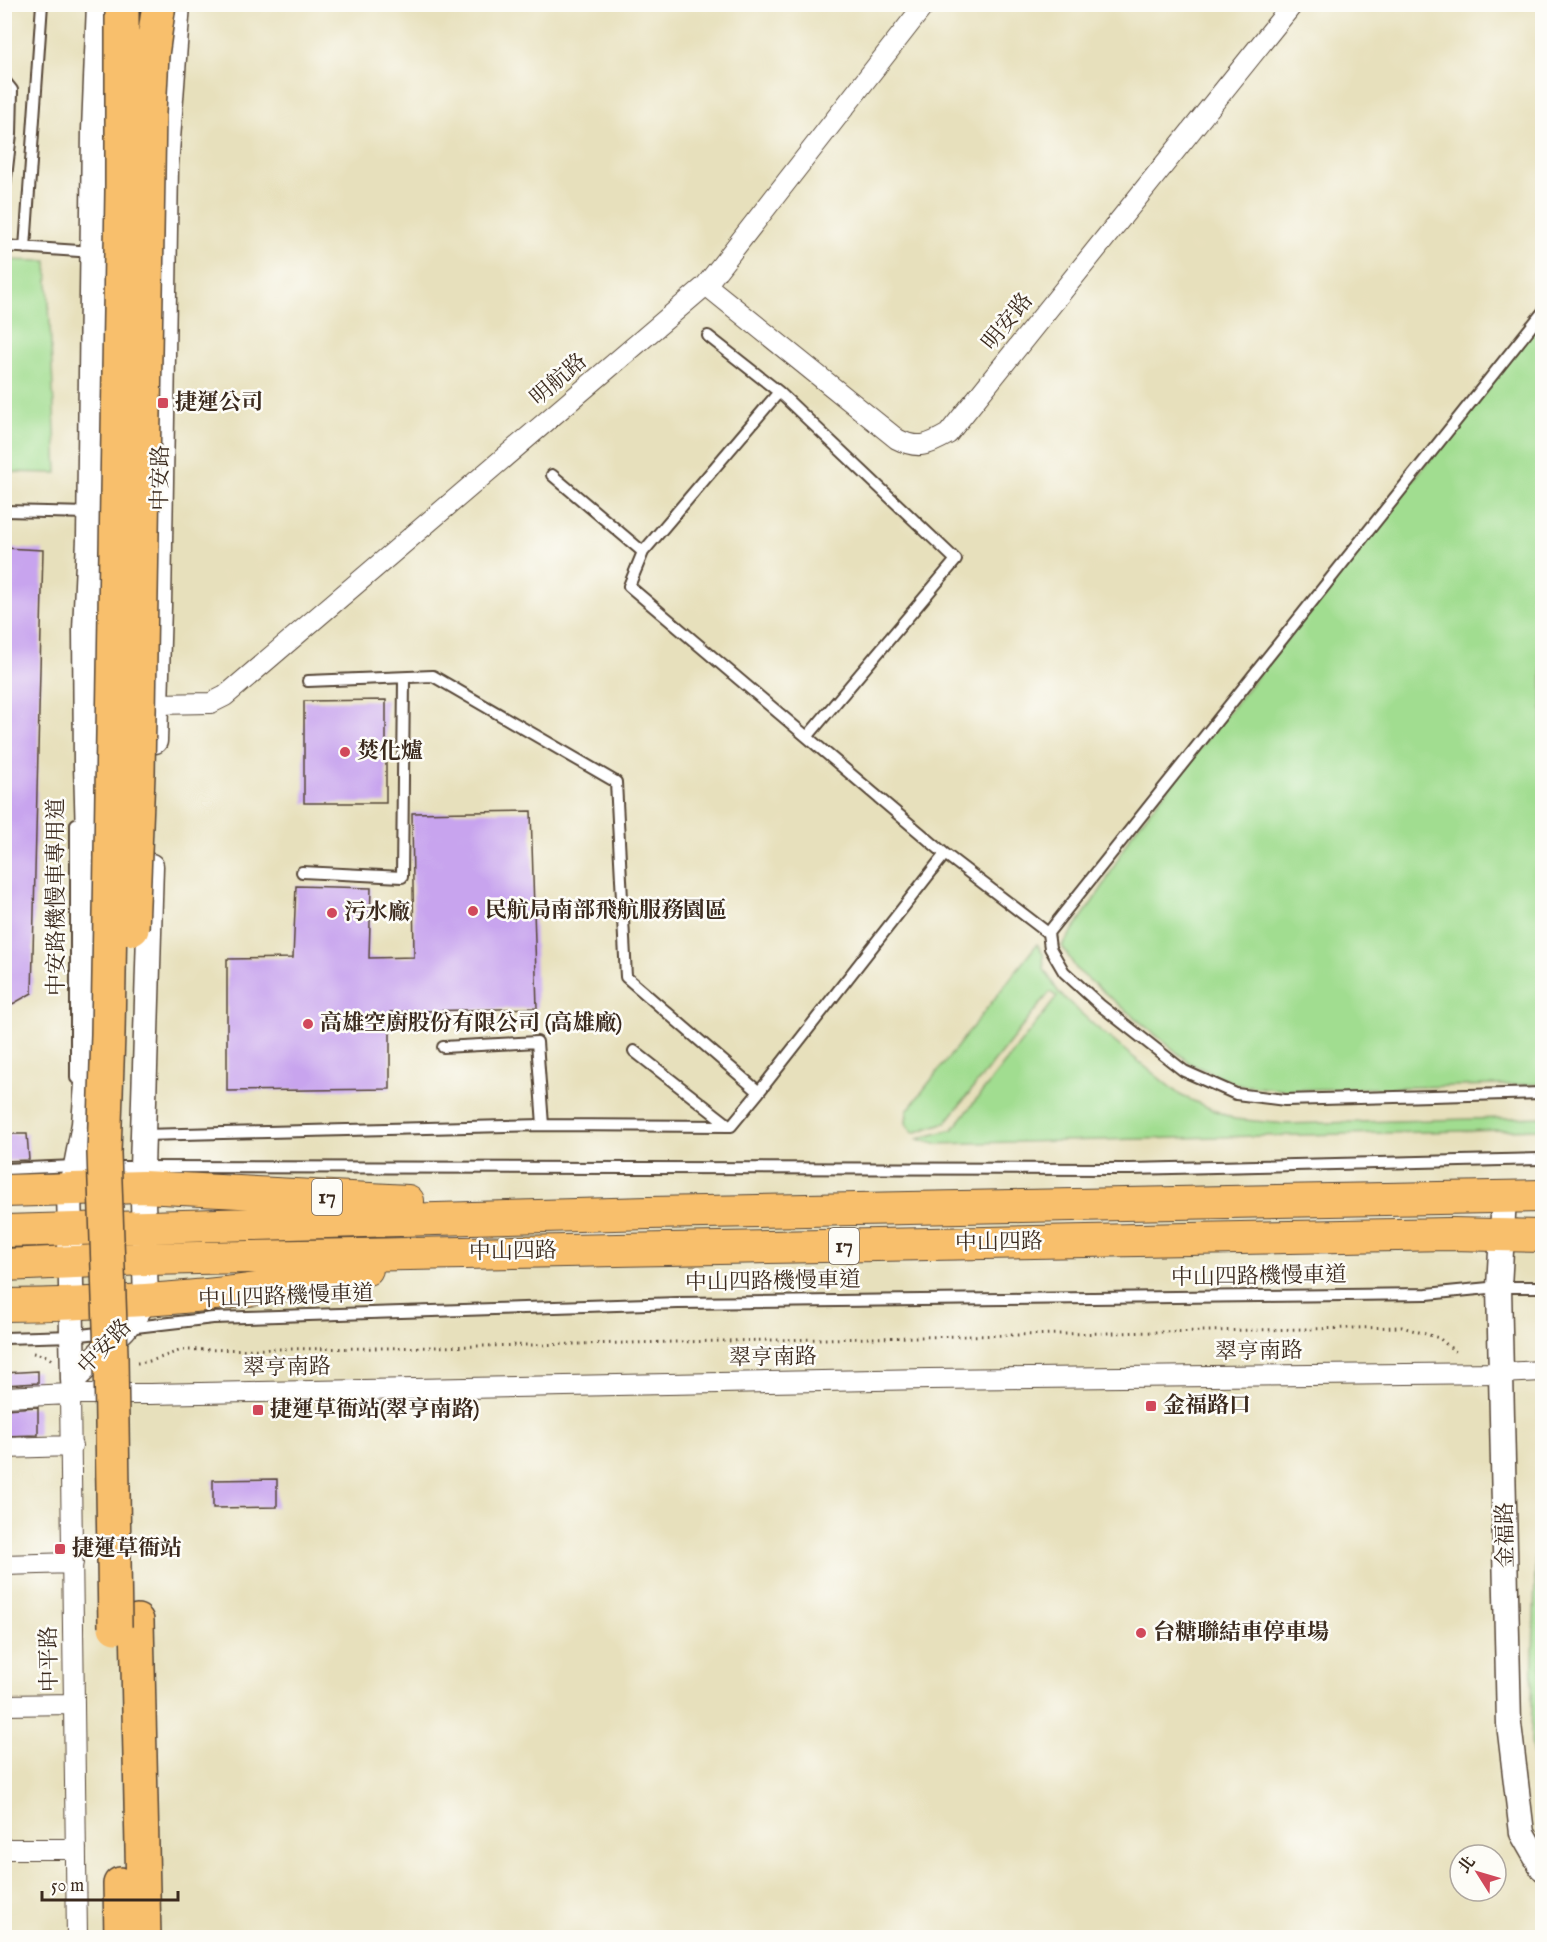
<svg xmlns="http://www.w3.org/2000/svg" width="1547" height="1942" font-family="'IM FELL English','Noto Serif TC',serif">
<rect width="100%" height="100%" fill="#fdfcf7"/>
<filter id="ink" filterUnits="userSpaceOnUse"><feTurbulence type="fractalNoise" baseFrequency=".0167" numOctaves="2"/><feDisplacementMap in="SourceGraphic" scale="12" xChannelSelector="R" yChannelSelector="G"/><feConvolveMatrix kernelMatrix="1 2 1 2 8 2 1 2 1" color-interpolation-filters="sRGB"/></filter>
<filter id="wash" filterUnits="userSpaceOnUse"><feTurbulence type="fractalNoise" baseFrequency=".008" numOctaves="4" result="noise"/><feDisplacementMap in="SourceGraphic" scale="24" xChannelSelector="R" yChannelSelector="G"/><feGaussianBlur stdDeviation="1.35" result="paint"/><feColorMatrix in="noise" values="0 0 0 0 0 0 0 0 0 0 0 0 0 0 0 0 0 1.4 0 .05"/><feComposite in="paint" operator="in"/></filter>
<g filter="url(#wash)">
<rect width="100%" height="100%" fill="#e7e0bc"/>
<!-- green -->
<path fill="#a1dd90" stroke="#6e8457" stroke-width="1.5" d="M5 260 47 261 57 473 5 472Z
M1542 318V1084L1284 1090 1239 1085 1191 1064 1077 970 1062 946 1104 885 1130 836Z
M1037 944 1043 954 1044 969 1059 993 1095 1026 1180 1095 1234 1119 1286 1124 1542 1117V1129L935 1144 918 1139 953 1129 1057 997 1050 992 946 1122 913 1133 906 1123 907 1111Z
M1542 1409V1805L1531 1742 1539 1411Z"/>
<g id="blocks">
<!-- building -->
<path fill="#c8a4ee" d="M4 548 43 550 32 993 4 1009Z
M386 700V803H304V701Z
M531 811 537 1008 390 1012V1089L227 1091V959L293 958 296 886 371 888 369 958 414 957 412 813Z
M4 1134H27L29 1160 4 1161Z
M38 1371V1383L4 1385V1373Z
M38 1407V1435L4 1436V1409Z
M277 1479V1507L213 1508V1480Z"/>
</g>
</g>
<g filter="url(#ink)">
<use href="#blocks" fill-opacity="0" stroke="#554536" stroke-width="1.5"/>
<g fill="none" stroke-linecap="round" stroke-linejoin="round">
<defs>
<path id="service" d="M4 80 12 90 11 134 4 195
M4 246 94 252
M25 248 42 4
M1542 313 1048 933 1050 948 1064 972 1100 1005 1184 1071 1236 1094 1285 1100 1542 1093
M708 336 779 392 956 560 807 737
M779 392 643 552 629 586 945 854 1048 933
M552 475 643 552
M4 511 89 513
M308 681 433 676 616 782 626 977 759 1092 731 1126
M76 824V1078
M302 872 402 877 404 679
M443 1047 537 1042 543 1125
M634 1051 730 1126
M759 1092 945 854
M143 1135 543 1125 731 1126
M109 1167 1130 1169 1542 1159
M4 1169 75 1166
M127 1328 213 1318 678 1303 1427 1294 1499 1287H1542
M4 1338 73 1336 106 1332"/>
<path id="minor" d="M706 285 897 439C918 450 929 445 948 434L1293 4
M156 704 211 703 225 696 706 285 925 4
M72 1382 70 1394 77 1938
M4 1397 70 1394H150L929 1379 1501 1373 1542 1371
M4 1448 72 1446
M4 1565 73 1563
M4 1705 74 1704
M4 1849H76"/>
<path id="tertiary" d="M155 741 159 606 166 166 178 4
M1504 1197 1499 1287 1509 1724 1522 1833 1542 1868
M73 1380 124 1329 146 1301 142 1168 151 866
M73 1380 69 1189 76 1166 84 1124 90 1044 91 945 86 765 85 630 89 539 94 130 99 4"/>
<path id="primary" d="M4 1191 143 1187 408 1201
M4 1231 649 1213 1542 1196
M4 1265 146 1259 1450 1234 1542 1236
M4 1305C96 1304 187 1300 277 1286 307 1282 337 1275 367 1269"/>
<path id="motorway" d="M137 1621 144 1938
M120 1884 121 1938"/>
</defs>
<!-- service casing -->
<use href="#service" stroke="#554536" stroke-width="14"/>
<!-- minor casing -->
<use href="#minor" stroke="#554536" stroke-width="22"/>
<!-- tertiary casing -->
<use href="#tertiary" stroke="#554536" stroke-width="27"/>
<!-- primary casing -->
<use href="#primary" stroke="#554536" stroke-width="34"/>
<!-- motorway casing -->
<use href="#motorway" stroke="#554536" stroke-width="36"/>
<!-- path -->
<path stroke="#554536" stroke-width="3" stroke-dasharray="1.5 4.5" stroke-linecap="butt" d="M33 1353 47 1356 52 1360
M137 1363C153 1362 166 1355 182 1350L385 1348 1402 1327 1439 1338 1458 1354"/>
<!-- service -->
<use href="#service" stroke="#fff" stroke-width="10"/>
<!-- minor -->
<use href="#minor" stroke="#fff" stroke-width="20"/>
<!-- tertiary -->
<use href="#tertiary" stroke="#fff" stroke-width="24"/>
<!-- primary -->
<use href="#primary" stroke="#f8bf6c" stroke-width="32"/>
<!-- motorway -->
<use href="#motorway" stroke="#f8bf6c" stroke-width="33"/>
<defs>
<path id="motorway-bridge" d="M132 929 138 774 149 112 152 55 159 4
M115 1627 111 1355 104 1153 108 1034 122 191V4"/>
</defs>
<!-- motorway-bridge casing -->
<use href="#motorway-bridge" stroke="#554536" stroke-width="36" stroke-linecap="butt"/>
<!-- motorway-bridge -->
<use href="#motorway-bridge" stroke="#f8bf6c" stroke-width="33"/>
</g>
</g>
<!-- markers -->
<g fill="#d1495b" stroke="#fdfcf7" stroke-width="2">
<rect x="157" y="397" width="12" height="12" rx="3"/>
<circle cx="345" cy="752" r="6"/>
<circle cx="473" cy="911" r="6"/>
<circle cx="332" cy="913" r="6"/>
<circle cx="308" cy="1024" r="6"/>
<rect x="1145" y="1400" width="12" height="12" rx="3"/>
<rect x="252" y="1404" width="12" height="12" rx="3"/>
<rect x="54" y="1543" width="12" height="12" rx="3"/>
<circle cx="1141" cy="1633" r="6"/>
</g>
<g text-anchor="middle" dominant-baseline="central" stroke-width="5" stroke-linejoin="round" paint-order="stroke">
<!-- shield labels -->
<g fill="#fdfcf7" stroke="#75695f" stroke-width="1.5">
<rect x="312" y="1179" width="30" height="36" rx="4.5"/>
<rect x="829" y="1228" width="30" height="36" rx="4.5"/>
</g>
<g font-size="21" font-weight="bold" fill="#3b2a1e">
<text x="327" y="1197">17</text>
<text x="844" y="1246">17</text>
</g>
<!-- street labels -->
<g font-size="22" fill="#3b2a1e" stroke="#fdfcf7">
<text transform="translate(1008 322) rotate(-51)">明安路</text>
<text transform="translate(559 380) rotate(-41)">明航路</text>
<text transform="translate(161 478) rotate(-89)">中安路</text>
<text transform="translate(57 897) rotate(-90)">中安路機慢車專用道</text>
<text transform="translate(999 1243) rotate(-1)">中山四路</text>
<text transform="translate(513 1252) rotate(-1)">中山四路</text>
<text transform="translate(1259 1277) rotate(-1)">中山四路機慢車道</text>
<text transform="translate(773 1282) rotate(-1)">中山四路機慢車道</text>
<text transform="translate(286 1297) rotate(-2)">中山四路機慢車道</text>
<text transform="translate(105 1347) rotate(-46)">中安路</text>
<text transform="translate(1259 1352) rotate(-1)">翠亨南路</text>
<text transform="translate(773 1358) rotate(-1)">翠亨南路</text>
<text transform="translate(287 1368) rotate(-1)">翠亨南路</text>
<text transform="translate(1506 1535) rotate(-91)">金福路</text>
<text transform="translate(50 1659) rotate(-91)">中平路</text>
</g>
<!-- poi labels -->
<g font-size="22" font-weight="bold" fill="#3b2a1e" stroke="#fdfcf7" text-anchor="start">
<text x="175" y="403">捷運公司</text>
<text x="357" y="752">焚化爐</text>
<text x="485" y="911">民航局南部飛航服務園區</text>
<text x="344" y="913">污水廠</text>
<text x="320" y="1024">高雄空廚股份有限公司 (高雄廠)</text>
<text x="1163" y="1406">金福路口</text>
<text x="270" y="1410">捷運草衙站(翠亨南路)</text>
<text x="72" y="1549">捷運草衙站</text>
<text x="1153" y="1633">台糖聯結車停車場</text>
</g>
</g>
<!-- margin -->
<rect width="1547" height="1942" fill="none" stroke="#fdfcf7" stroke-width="24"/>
<!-- north arrow -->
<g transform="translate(1478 1873) rotate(307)"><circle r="28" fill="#fdfcf7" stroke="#afa8a0" stroke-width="1.5"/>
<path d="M0-4.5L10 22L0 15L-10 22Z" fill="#d1495b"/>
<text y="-9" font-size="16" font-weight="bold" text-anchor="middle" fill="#3b2a1e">北</text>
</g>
<!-- scale -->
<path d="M42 1891v9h136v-9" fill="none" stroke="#3b2a1e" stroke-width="3"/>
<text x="51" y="1891" font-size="18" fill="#3b2a1e" stroke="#fdfcf7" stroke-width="4.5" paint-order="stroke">50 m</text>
</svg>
